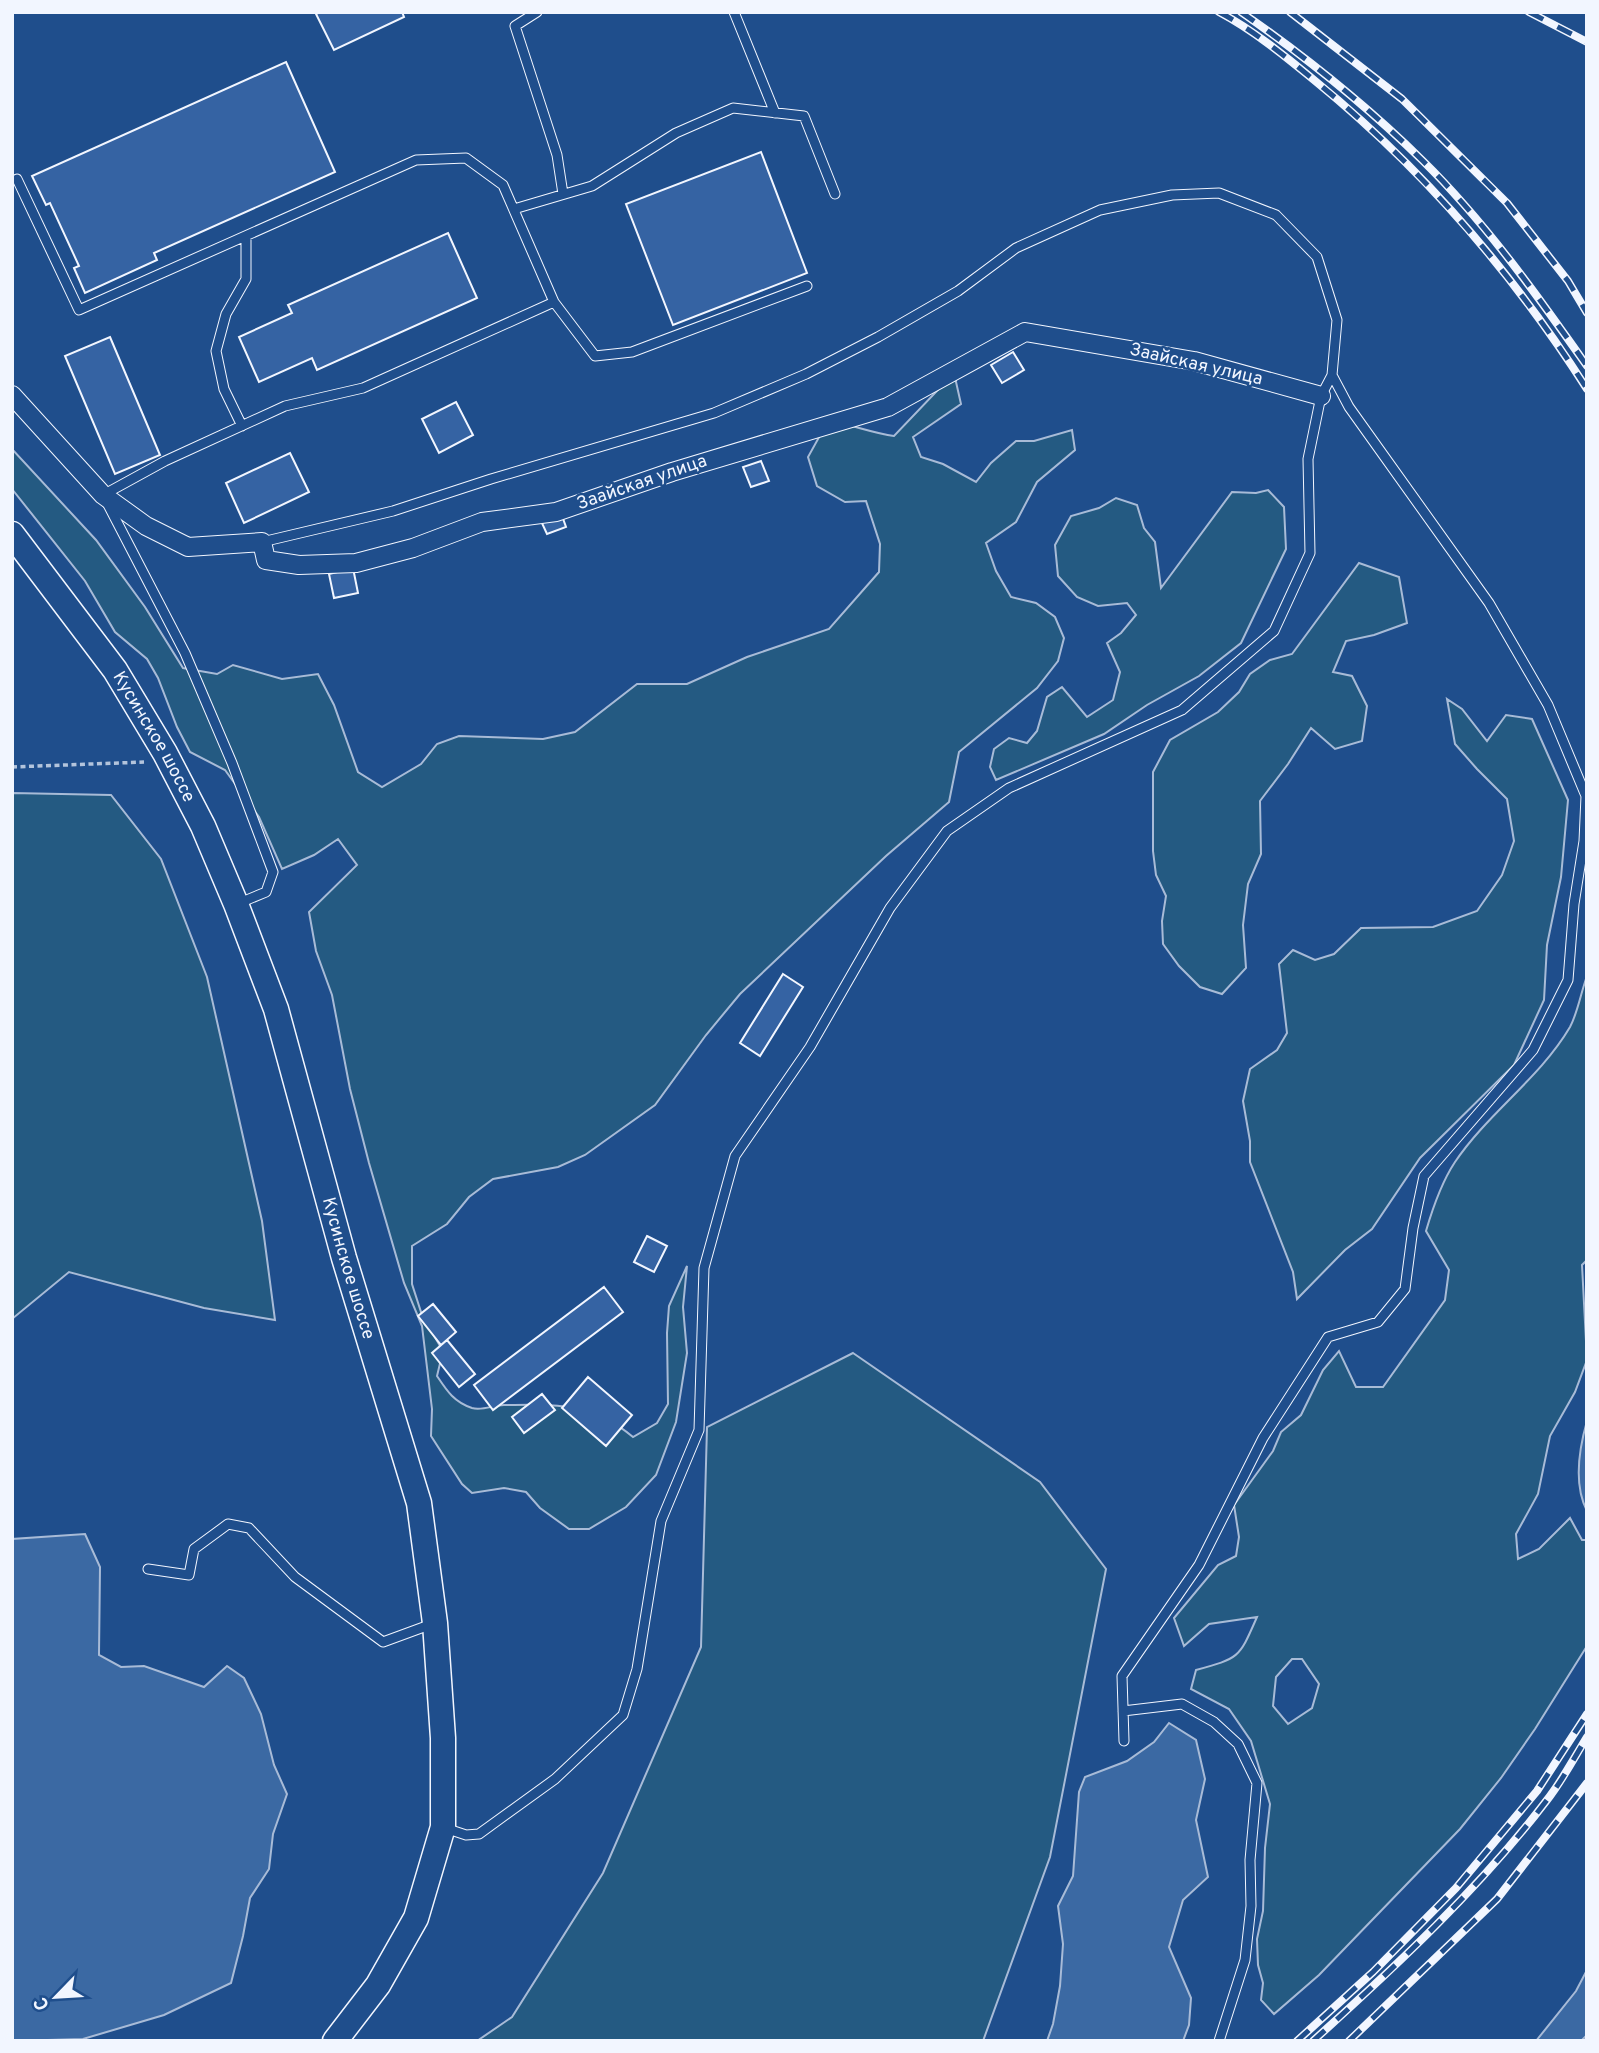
<svg xmlns="http://www.w3.org/2000/svg" width="1599" height="2053" font-family="Overpass,sans-serif">
<rect width="100%" height="100%" fill="#1f4e8c"/>
<!-- green -->
<path fill="#245a82" stroke="#a8bbd7" stroke-width="2" fill-rule="evenodd" d="M954 373 961 404 913 437 921 457 943 464 976 482 991 463 1016 441H1034L1072 430 1075 450 1037 482 1016 522 986 543 996 571 1011 597 1036 603 1055 617 1064 638 1058 661 1037 688 959 752 949 802 886 856 740 994 706 1035 655 1105 585 1155 558 1167 493 1179 469 1197 447 1224 412 1246V1284L422 1315 443 1351 437 1376C447 1391 454 1402 472 1408 482 1411 494 1405 504 1405 554 1404 593 1403 633 1437L657 1423 668 1404 667 1333 669 1306 687 1266 683 1307 687 1353 676 1422 656 1475 626 1507 589 1529H569L540 1508 526 1492 504 1488 472 1493 462 1484 431 1436 432 1409 422 1326 404 1283 369 1163 350 1089 332 995 316 951 309 912 357 865 338 839 314 855 282 869 259 817 225 770 190 752 177 727 158 678 147 659 115 632 85 581 12 489V449L96 540 145 607 183 668 217 674 233 665 282 679 318 674 334 705 358 772 382 787 421 764 437 744 459 736 543 739 575 732 637 684H687L747 657 829 629 879 572 880 544 866 501 845 502 817 486 808 457 828 421C851 424 871 433 894 436Z
M1268 490 1284 507 1286 549 1241 643 1199 676 1147 705 1104 734 996 780 990 767 994 749 1009 738 1027 743 1037 731 1047 697 1062 687 1087 717 1113 700 1120 672 1107 643 1121 633 1136 615 1127 603 1098 606 1077 597 1058 576 1055 545 1071 516 1099 508 1116 498 1137 505 1144 528 1155 542 1161 588 1232 492 1256 493Z
M1359 563 1399 577 1407 623 1374 635 1346 641 1333 672 1352 676 1367 706 1362 741 1335 749 1311 728 1288 764 1260 801 1261 854 1248 884 1243 925 1246 968 1222 994 1200 987 1179 966 1163 944 1162 921 1166 896 1156 875 1153 851V772L1170 740 1218 712 1239 692 1250 674 1270 660 1292 654Z
M1447 699 1462 709 1487 741 1506 715 1532 719 1568 800 1561 877 1547 945 1544 1000 1514 1065 1420 1158 1372 1229 1345 1250 1297 1299 1293 1272 1250 1162V1141L1243 1101 1250 1069 1277 1050 1287 1033 1279 964 1293 950 1315 960 1334 954 1361 928 1433 927 1477 911 1502 875 1514 841 1507 799 1477 769 1455 744Z
M12 793 111 795 161 859 207 977 262 1221 275 1320 204 1308 69 1272 12 1319Z
M1587 976V1260L1582 1265 1587 1360 1575 1392 1550 1436 1538 1494 1516 1534 1518 1559 1539 1549 1570 1518 1582 1540H1587V1646L1535 1729 1501 1778 1460 1829 1319 1975 1274 2014 1261 2000 1263 1983 1258 1965 1257 1939 1263 1911 1265 1848 1270 1804 1251 1741 1229 1709 1191 1689 1196 1670C1240 1658 1239 1658 1257 1617L1209 1624 1184 1646 1174 1618 1218 1565 1236 1556 1239 1537 1234 1505 1273 1451 1281 1432 1301 1415 1323 1370 1339 1351 1356 1387H1383L1445 1300 1449 1270 1426 1231C1433 1207 1441 1183 1455 1162 1488 1113 1540 1078 1570 1027 1578 1012 1581 992 1587 976ZM1292 1659H1302L1319 1684 1312 1708 1288 1724 1273 1706 1276 1677Z
M853 1353 1040 1482 1106 1569 1050 1857 983 2041H477L512 2017 603 1873 701 1647 707 1427Z"/>
<!-- water -->
<path fill="#3b69a3" stroke="#a8bbd7" stroke-width="2" d="M1587 1421V1511C1573 1484 1579 1449 1587 1421Z
M85 1534 100 1567 99 1655 121 1667 144 1666 204 1687 227 1666 244 1678 261 1714 274 1765 287 1794 273 1834 269 1869 250 1898 243 1936 231 1983 164 2015 83 2039 12 2041V1539Z
M1169 1723 1196 1740 1205 1779 1196 1820 1208 1877 1183 1900 1169 1947 1191 1998 1189 2025 1183 2041H1047L1053 2024 1060 1986 1063 1944 1058 1906 1073 1876 1079 1792 1085 1777 1127 1761 1154 1742Z
M1587 1970V2035L1581 2041H1536L1576 1991Z"/>
<!-- building -->
<path fill="#3563a3" stroke="#f2f6ff" stroke-width="2" d="M320 12H402L404 17 334 50 316 14Z
M286 62 335 172 154 253 157 260 85 293 74 268 79 266 50 203 46 205 32 176Z
M761 152 807 273 673 325 626 204Z
M448 233 477 298 317 370 312 358 259 382 239 337 292 313 288 305Z
M110 337 160 455 115 474 65 356Z
M1013 352 1024 370 1002 383 991 365Z
M456 402 473 435 439 453 422 419Z
M290 453 309 492 244 523 226 483Z
M761 461 769 481 751 487 743 467Z
M561 513 566 527 547 534 541 521Z
M353 568 358 593 334 598 329 574Z
M783 974 803 987 760 1056 740 1043Z
M647 1236 667 1246 654 1272 634 1262Z
M604 1287 623 1312 493 1410 474 1385Z
M433 1304 456 1332 441 1345 418 1316Z
M447 1340 475 1374 459 1387 432 1353Z
M588 1377 632 1415 606 1446 562 1408Z
M542 1394 555 1410 524 1433 512 1417Z"/>
<g fill="none" stroke-linecap="round" stroke-linejoin="round">
<defs>
<path id="service" d="M537 12 515 26 557 155 563 194
M734 12 775 113
M17 179 79 310 416 160 466 158 503 185 554 302
M514 209 592 186 676 133 733 108 804 116 835 194
M242 426 224 389 216 351 226 314 246 279V236
M262 542 393 511 491 479 714 413 806 374 878 337 958 291 1016 248 1100 210 1172 195 1219 193 1276 215 1317 257 1337 320 1332 375 1321 396 1308 459 1310 553 1274 631 1182 710 1009 788 947 831 890 908 810 1047 735 1156 704 1268 699 1430 661 1521 637 1669 623 1715 555 1779 479 1834 466 1835 445 1828
M237 904 266 892 273 872 232 763 185 653 103 495 165 461 285 406 363 388 554 302 595 356 632 352 807 286
M148 1569 189 1575 194 1549 228 1524 249 1528 295 1577 383 1642 432 1624
M1123 1711 1182 1704 1214 1722 1238 1744 1257 1783 1250 1860 1251 1906 1245 1960 1219 2041
M1124 1741 1122 1676 1199 1565 1263 1438 1328 1337 1378 1322 1405 1289 1413 1228 1424 1176 1533 1050 1568 980 1574 904 1584 841 1586 796 1548 705 1489 603 1349 407 1332 375"/>
<path id="minor" d="M12 395 103 495 146 526 188 547 262 542 266 560 299 565 356 563 413 548 482 522 556 512 672 472 888 407 1025 332 1194 361 1321 396"/>
<g id="secondary">
<path id="s1" d="M12 534 115 670 165 753 203 826 236 904 276 1009 344 1258 419 1503 435 1623 443 1738V1827L416 1918 378 1985 335 2041"/>
</g>
</defs>
<!-- service casing -->
<use href="#service" stroke="#f2f6ff" stroke-width="11"/>
<!-- minor casing -->
<use href="#minor" stroke="#f2f6ff" stroke-width="20"/>
<!-- secondary casing -->
<use href="#secondary" stroke="#f2f6ff" stroke-width="27"/>
<!-- path -->
<path stroke="#b3c4dc" stroke-width="3.5" stroke-dasharray="5 3.5" stroke-linecap="butt" d="M12 767 144 762"/>
<!-- service -->
<use href="#service" stroke="#1f4e8c" stroke-width="9"/>
<!-- minor -->
<use href="#minor" stroke="#1f4e8c" stroke-width="18"/>
<!-- secondary -->
<use href="#secondary" stroke="#1f4e8c" stroke-width="24"/>
<defs>
<path id="rail" d="M1219 12C1253 30 1285 56 1314 80 1421 167 1513 273 1587 389
M1241 12C1306 57 1367 106 1423 161 1485 222 1537 295 1587 366
M1290 12 1402 99 1507 203 1568 281 1587 313
M1529 12 1587 42
M1297 2041 1373 1972 1456 1888 1537 1791 1587 1714
M1313 2041C1396 1966 1479 1889 1547 1800 1562 1781 1574 1758 1587 1737
M1349 2041 1497 1899 1587 1783"/>
</defs>
<!-- rail casing -->
<use href="#rail" stroke="#f2f6ff" stroke-width="8"/>
<!-- rail -->
<use href="#rail" stroke="#1f4e8c" stroke-width="5" stroke-dasharray="16" stroke-linecap="butt"/>
</g>
<g text-anchor="middle" dominant-baseline="central" stroke-width="5" stroke-linejoin="round" paint-order="stroke">
<!-- street labels -->
<g font-size="18" fill="#f2f6ff" stroke="#1f4e8c">
<text transform="translate(1196 365) rotate(13)">Заайская улица</text>
<text transform="translate(642 483) rotate(-19)">Заайская улица</text>
<text stroke="none"><textPath href="#s1" startOffset="248">Кусинское шоссе</textPath></text>
<text stroke="none"><textPath href="#s1" startOffset="816">Кусинское шоссе</textPath></text>
</g>
</g>
<!-- border -->
<rect width="1599" height="2053" fill="none" stroke="#f2f6ff" stroke-width="28"/>
<!-- north arrow -->
<g transform="translate(56 1997) rotate(245)" stroke="#1f4e8c" stroke-width="5" paint-order="stroke">
<path d="M0-5L12 26L0 18L-12 26Z" fill="#f2f6ff"/>
<text y="-10" font-size="19" font-weight="bold" text-anchor="middle" fill="#f2f6ff">С</text>
</g>
</svg>
